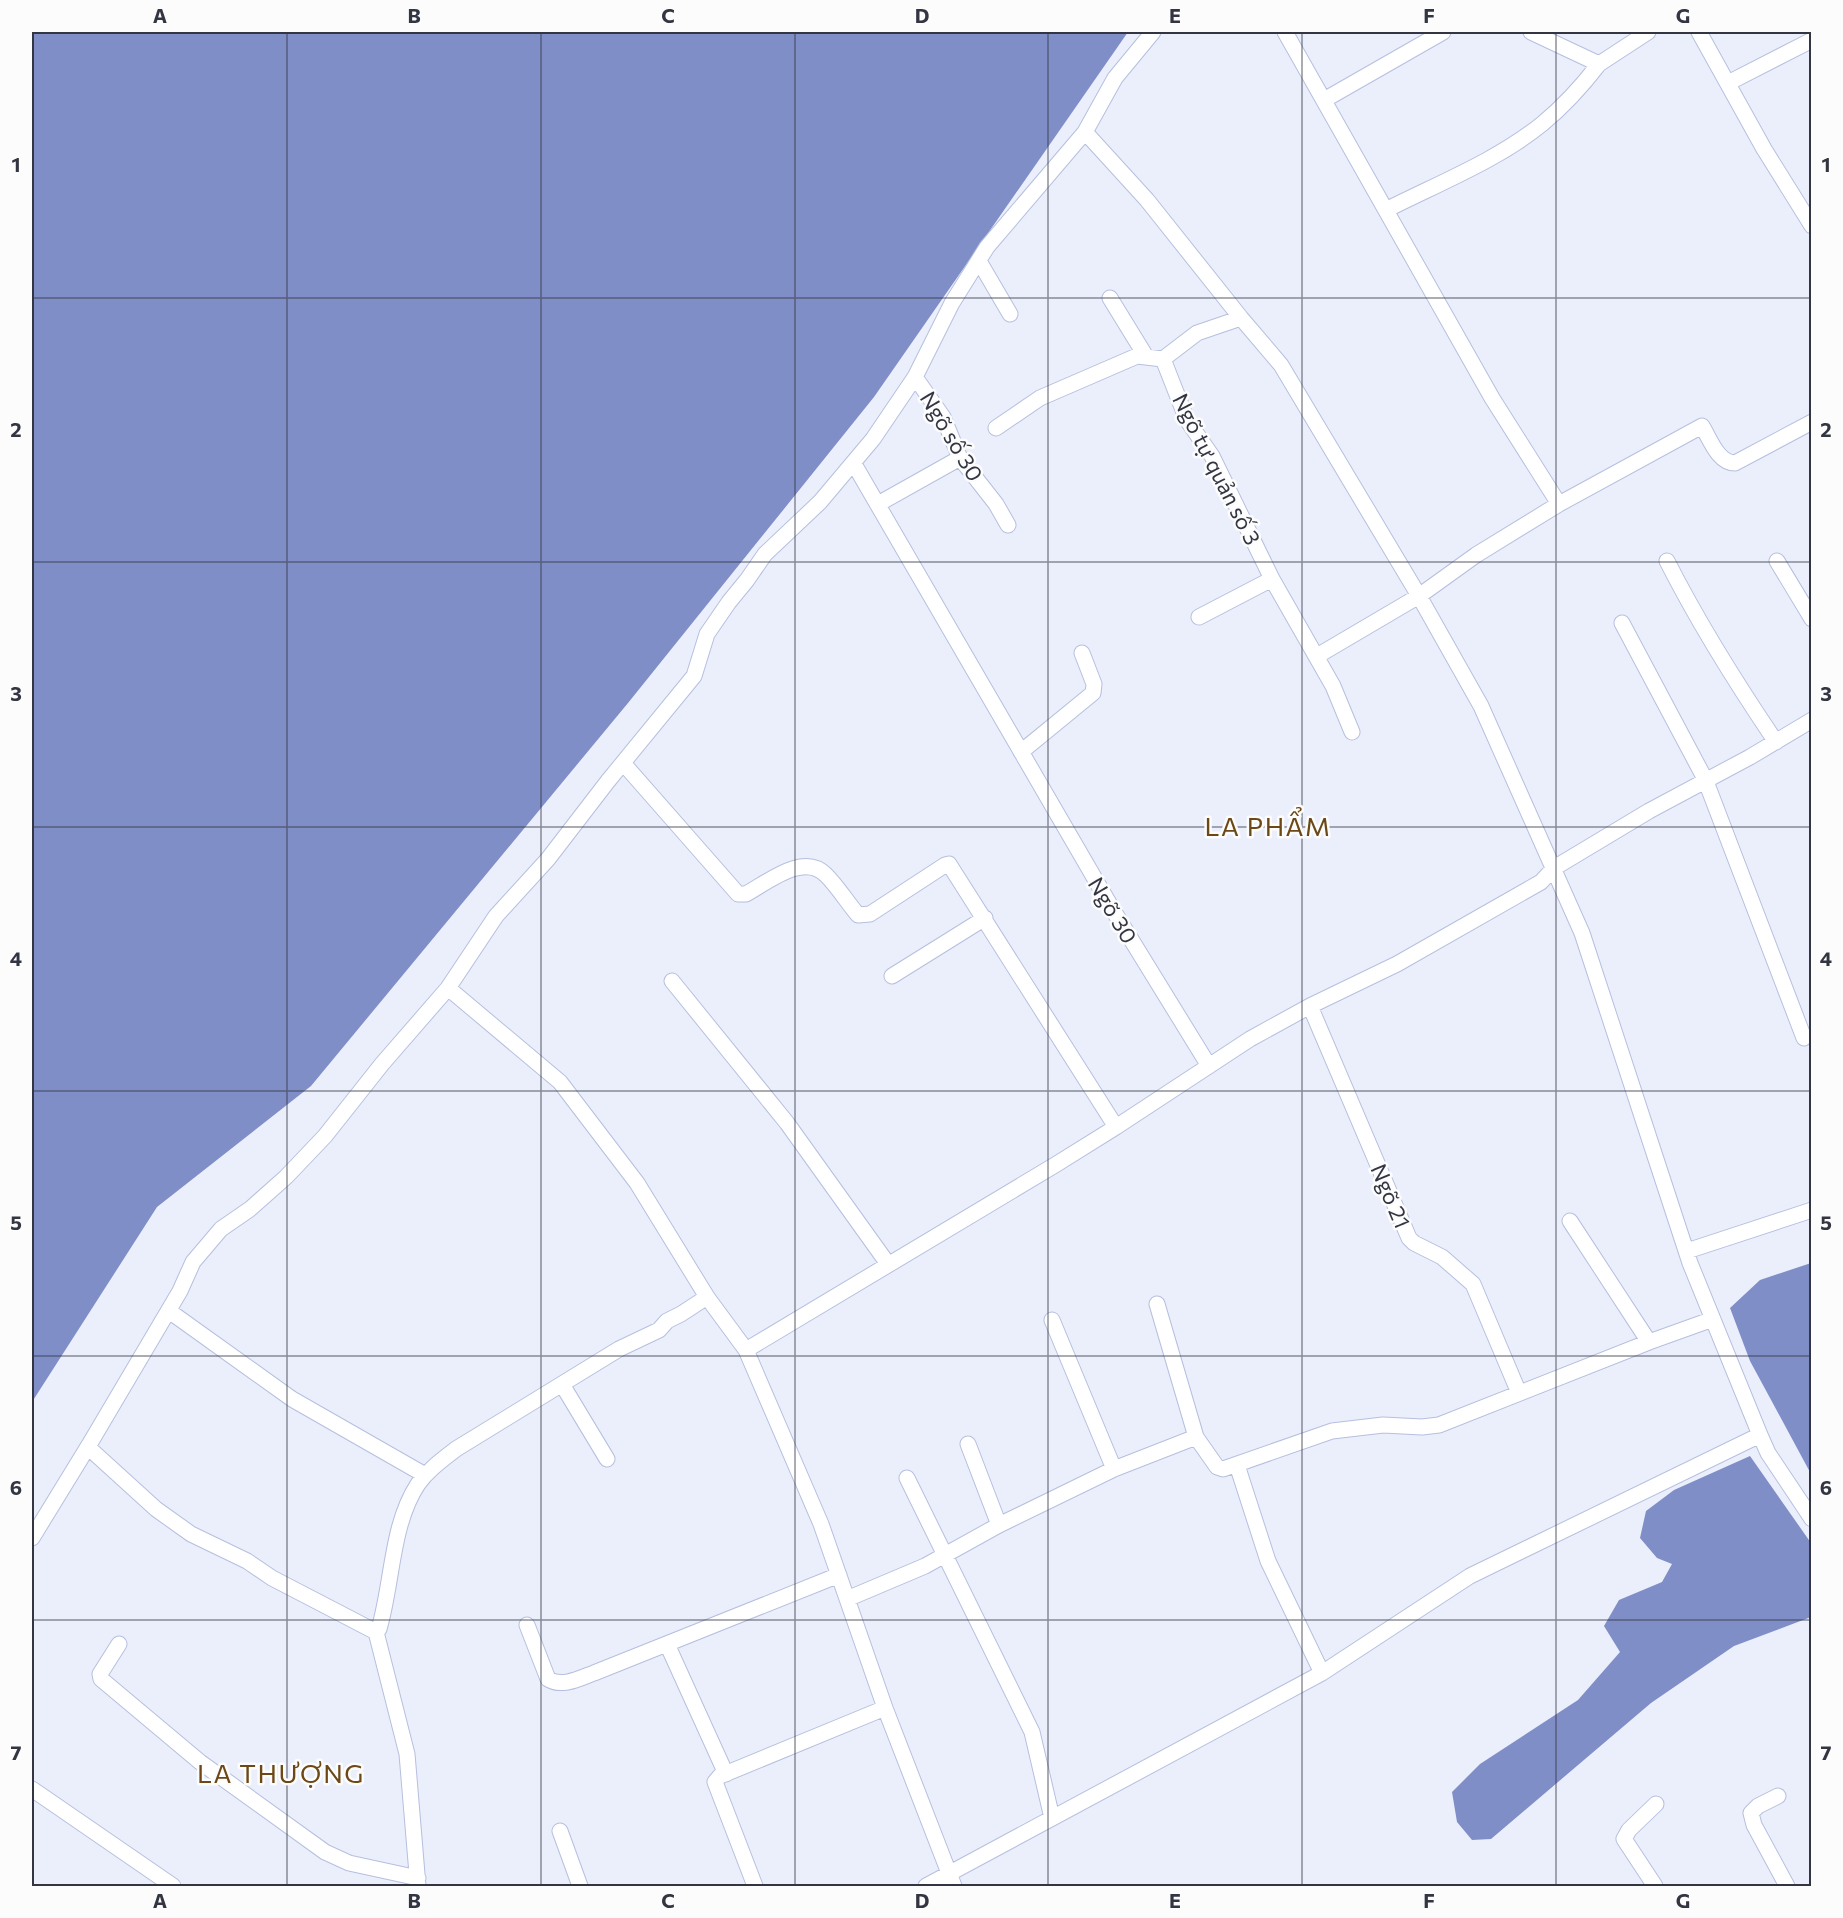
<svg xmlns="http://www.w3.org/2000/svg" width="1843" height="1918" font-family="Commissioner,sans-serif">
<rect width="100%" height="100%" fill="#ebeffc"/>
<!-- water -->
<path fill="#7f8ec7" d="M32 32H1128L874 397 628 703 311 1086 157 1207 32 1402Z
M1811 1263H1812L1811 1474 1750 1361 1730 1308 1760 1280Z
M1750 1456 1811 1543V1617L1734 1646 1651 1703 1491 1839 1472 1840 1457 1822 1452 1792 1480 1764 1578 1700 1620 1652 1604 1626 1619 1600 1662 1582 1672 1564 1657 1558 1640 1538 1646 1511 1674 1490Z"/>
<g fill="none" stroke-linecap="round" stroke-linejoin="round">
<defs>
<path id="street" d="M1285 32 1492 398 1559 504
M1531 32 1599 64 1648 32
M1699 32 1764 149 1812 226
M1728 83 1812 40
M1324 100 1443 32
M1085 132 1147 200 1241 318 1281 365 1419 596 1481 706 1582 933 1690 1263 1760 1435 1768 1453 1812 1519
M1386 210C1437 184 1498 160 1542 124 1564 106 1582 86 1599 64
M979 261 1010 314
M1110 298 1145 355
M1163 359 1187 420 1212 456 1272 579 1333 686 1352 732
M915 377 943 417 960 458 996 504 1008 525
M996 428 1040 398 1137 356 1163 359 1197 333 1241 318
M854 464 1113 910 1209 1066
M878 504 960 458
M1667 561C1699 624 1736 683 1776 742
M1777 561 1812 619
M1199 617 1272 579
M1622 623 1705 779 1804 1038
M1317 656 1419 596 1476 555 1559 504 1702 426C1710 439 1718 463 1735 463L1812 422
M1021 752 1093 693 1094 684 1082 653
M623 763 738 894H746C768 882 804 852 826 875 838 887 847 902 858 915L870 914 945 865 949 864 1116 1127
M892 976 985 918
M672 981 787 1123 888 1264
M448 988 560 1082 637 1183 707 1297 746 1350 821 1524 885 1708 954 1886
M1310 1006 1409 1238 1414 1243 1442 1257 1473 1284 1519 1393
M1570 1221 1649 1342
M1687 1251 1812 1210
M707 1297 681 1314 667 1321 659 1330 619 1349 456 1449C442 1460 428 1470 418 1484 391 1525 393 1581 379 1629L376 1632 272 1578 247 1561 191 1534 156 1509 90 1449 89 1445 180 1291 193 1262 221 1229 250 1209 286 1177 325 1136 382 1064 448 988 496 916 548 859 608 781 694 676 707 634 729 602 747 580 765 554 820 502 873 439 915 377 952 303 987 247 1085 132 1115 78 1153 32
M1157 1304 1196 1437
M169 1311 292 1399 425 1475
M1052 1320 1114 1469
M746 1350 1055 1165 1116 1127 1250 1039 1310 1006 1397 964 1541 882 1554 868 1649 811 1750 757 1812 720
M563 1386 607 1459
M968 1444 999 1525
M1237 1465 1268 1561 1322 1673
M907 1478 1032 1732 1052 1818
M32 1538 89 1445
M847 1599 925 1566 999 1525 1114 1469 1196 1437 1217 1467 1223 1469 1332 1431 1383 1425 1422 1427 1439 1425 1649 1342 1713 1319
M527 1625 548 1679C562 1688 580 1678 594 1673L839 1575
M376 1632 407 1754 418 1886
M119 1644 100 1674 101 1679 200 1762 325 1852 349 1863 418 1878
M667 1644 726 1774
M32 1789 173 1886
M1778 1796 1758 1806 1751 1813 1754 1825 1787 1886
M560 1831 580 1886
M755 1886 715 1782 720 1776 885 1708
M926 1886 1322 1673 1470 1576 1760 1435
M1655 1886 1624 1839 1629 1830 1656 1804"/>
</defs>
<!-- street casing -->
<use href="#street" stroke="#b6bfde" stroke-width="17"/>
<!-- street -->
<use href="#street" stroke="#fff" stroke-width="15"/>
</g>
<!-- grid -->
<path fill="none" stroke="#333642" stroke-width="1.5" stroke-opacity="0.55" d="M287 32V1886M541 32V1886M795 32V1886M1048 32V1886M1302 32V1886M1556 32V1886M32 298H1812M32 562H1812M32 827H1812M32 1091H1812M32 1356H1812M32 1620H1812"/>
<g text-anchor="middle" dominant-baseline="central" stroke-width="5" stroke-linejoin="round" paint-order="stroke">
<!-- street labels -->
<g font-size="22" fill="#333642" stroke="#fcfcfc">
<text transform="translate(952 436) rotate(59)">Ngõ số 30</text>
<text transform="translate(1217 469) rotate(63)">Ngõ tự quản số 3</text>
<text transform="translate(1113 910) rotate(59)">Ngõ 30</text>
<text transform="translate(1391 1196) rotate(67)">Ngõ 21</text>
</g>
<!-- quarter labels -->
<g font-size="26" letter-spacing="1.5" fill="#6c4817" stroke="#fcfcfc">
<text x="1268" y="825">LA PHẨM</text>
<text x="281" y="1772">LA THƯỢNG</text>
</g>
</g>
<!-- border -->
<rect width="1843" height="1918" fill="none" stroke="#fcfcfc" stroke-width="66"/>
<rect x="33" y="33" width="1777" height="1852" fill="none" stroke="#333642" stroke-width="2"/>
<g font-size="20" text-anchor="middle" font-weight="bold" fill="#333642">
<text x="160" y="23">A</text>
<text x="414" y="23">B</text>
<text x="668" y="23">C</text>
<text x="922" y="23">D</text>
<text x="1175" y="23">E</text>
<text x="1429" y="23">F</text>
<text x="1683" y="23">G</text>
<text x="16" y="172">1</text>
<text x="1826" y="172">1</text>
<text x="16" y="437">2</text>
<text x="1826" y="437">2</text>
<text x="16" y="701">3</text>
<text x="1826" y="701">3</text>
<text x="16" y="966">4</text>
<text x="1826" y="966">4</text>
<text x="16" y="1230">5</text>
<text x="1826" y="1230">5</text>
<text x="16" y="1495">6</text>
<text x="1826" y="1495">6</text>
<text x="16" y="1760">7</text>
<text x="1826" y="1760">7</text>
<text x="160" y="1908">A</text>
<text x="414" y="1908">B</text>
<text x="668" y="1908">C</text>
<text x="922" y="1908">D</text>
<text x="1175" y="1908">E</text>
<text x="1429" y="1908">F</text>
<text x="1683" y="1908">G</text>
</g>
</svg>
